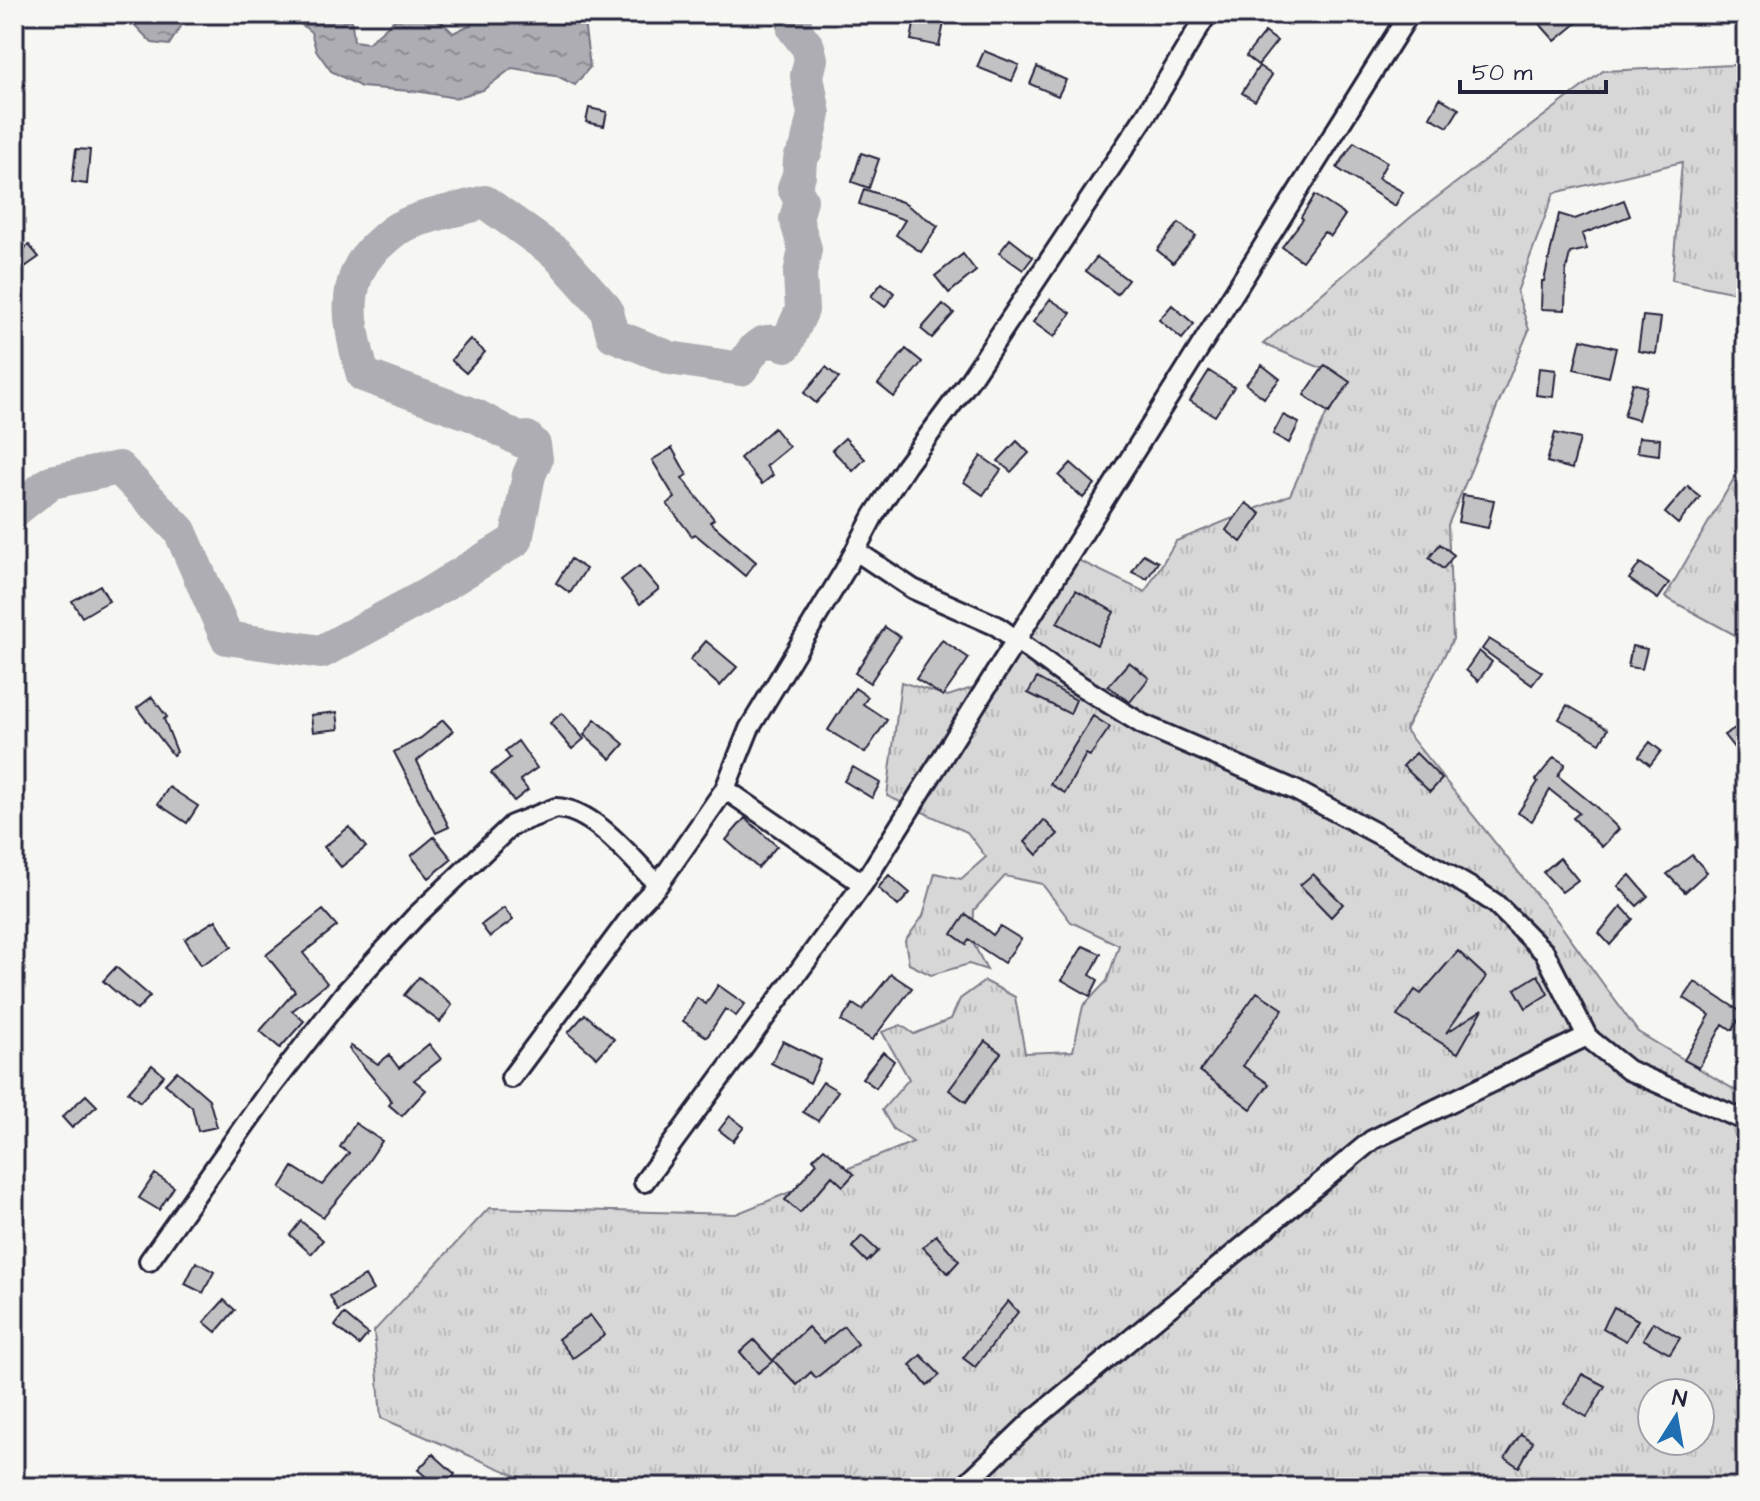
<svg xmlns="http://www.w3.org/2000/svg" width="1760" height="1501" font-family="'Architects Daughter',sans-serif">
<defs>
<pattern id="grass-tufts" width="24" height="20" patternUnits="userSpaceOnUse" patternTransform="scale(2)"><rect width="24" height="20" fill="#d7d7d7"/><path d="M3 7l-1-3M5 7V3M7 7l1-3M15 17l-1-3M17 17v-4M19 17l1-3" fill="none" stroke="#b8b8b9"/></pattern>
<pattern id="water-ripples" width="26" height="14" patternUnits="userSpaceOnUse" patternTransform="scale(2)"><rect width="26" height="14" fill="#adadb3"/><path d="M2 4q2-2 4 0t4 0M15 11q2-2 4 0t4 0" fill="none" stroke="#8c8c93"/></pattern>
</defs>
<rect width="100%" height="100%" fill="#f6f6f2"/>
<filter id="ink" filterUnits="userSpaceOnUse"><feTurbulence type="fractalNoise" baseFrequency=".0125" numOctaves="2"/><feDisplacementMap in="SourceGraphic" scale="16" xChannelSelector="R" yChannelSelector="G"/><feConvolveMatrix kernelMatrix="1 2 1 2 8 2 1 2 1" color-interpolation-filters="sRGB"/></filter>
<g filter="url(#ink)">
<!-- grass -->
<path fill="url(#grass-tufts)" stroke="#7c7c89" stroke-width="2" fill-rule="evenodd" d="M1733 65 1746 79V295L1672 280 1682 162 1554 193 1517 292 1529 330 1448 525 1453 639 1405 730 1559 923 1638 1032 1735 1090 1746 1084V1487H543L381 1418 374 1331 489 1208 736 1214 913 1142 893 1129 882 1110 909 1079 882 1032 901 1025 914 1034 951 1019 960 999 985 981 1015 997 1025 1053 1073 1051 1083 1006 1107 981 1119 945 1071 922 1042 884 1005 876 974 910 973 943 987 970 969 964 931 975 909 964 905 941 923 916 935 873 961 879 986 857 967 832 887 796 901 682 948 696 999 679 1076 559 1145 592 1176 541 1290 495 1343 377 1263 344 1411 217 1603 71ZM1652 1393H1700V1441H1652Z
M1746 458V641L1665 597Z"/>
<!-- water -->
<path fill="url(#water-ripples)" stroke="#757583" stroke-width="2" d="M124 14H189L169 45 152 43Z
M288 14H351L354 41 368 43 401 14H434L453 33 493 14H583L590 67 575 85 555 75 512 68 483 90 455 98 422 92 361 87 331 71 316 50 311 32Z"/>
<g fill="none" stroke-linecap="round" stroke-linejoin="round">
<!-- stream -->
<path stroke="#757583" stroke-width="6" d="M1746 89 1740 96 1746 128"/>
<!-- river -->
<path stroke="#adadb3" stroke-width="34" d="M14 511 51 482 119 468 180 531 227 638 321 652 425 596 516 540 529 475 536 459 534 445 527 438 522 441 476 416 363 375C349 328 338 277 381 242 387 237 393 230 401 227 424 215 459 210 485 202L556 253 606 309 613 335 670 358 741 369C754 349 759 335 786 345L802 310 800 274 805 249 796 219 801 200 794 188 799 175 800 159 806 150 814 114 807 76 811 59 808 47 794 29 795 20 792 14"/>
</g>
<!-- building -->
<path fill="#c2c2c4" stroke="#22223b" stroke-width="2" d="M916 14H946L939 46 911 40Z
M1531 14H1569L1577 23 1555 41Z
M1265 32 1277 41 1258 65 1246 56Z
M984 51 1019 65 1012 81 977 67Z
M1259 66 1272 75 1255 101 1242 93Z
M1037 67 1066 80 1058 96 1030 84Z
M1440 98 1459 109 1448 127 1430 117Z
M589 108 607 112 604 126 586 122Z
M1354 142 1387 162 1378 178 1403 192 1395 206 1337 168Z
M76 149 90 150 87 184 72 182Z
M861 153 879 159 869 188 852 182Z
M864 189 902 202 938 226 921 252 896 235 905 220 859 204Z
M1315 195 1345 215 1331 236 1324 232 1302 261 1282 247 1303 219 1301 217Z
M1624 200 1630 216 1582 234 1587 249 1570 253 1566 271 1565 310 1541 309 1542 281H1544L1559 214 1575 219Z
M1179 223 1196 236 1173 263 1157 250Z
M1010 239 1033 257 1023 270 999 253Z
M29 245 39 257 25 267 15 255Z
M963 254 976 271 949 293 935 276Z
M1097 257 1128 280 1117 294 1086 271Z
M882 283 894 293 885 307 871 296Z
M1050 299 1071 313 1054 337 1033 322Z
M943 304 954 313 932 338 921 329Z
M1172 305 1194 324 1182 339 1159 320Z
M1643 316 1661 318 1656 354 1638 351Z
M470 339 485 352 466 373 451 360Z
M1581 339 1616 348 1609 377 1574 369Z
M906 349 922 362 894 397 878 384Z
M1262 365 1280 379 1264 398 1246 384Z
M1325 365 1350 382 1329 413 1304 395Z
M826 367 839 378 816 403 804 393Z
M1539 368 1556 370 1553 397 1536 395Z
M1209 371 1234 387 1215 416 1190 401Z
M1633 383 1647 387 1638 420 1624 416Z
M1283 415 1299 423 1289 443 1273 434Z
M774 428 789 447 766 466 773 475 762 484 740 458Z
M1555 433 1580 439 1572 469 1547 462Z
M1639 437 1660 439 1659 455 1637 452Z
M845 438 865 459 853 471 832 450Z
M1017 441 1029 453 1011 472 998 461Z
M672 448 687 475 682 478 714 519 710 522 756 562 745 576 695 534 692 536 667 504 675 498 652 460Z
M981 456 1001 470 983 495 964 482Z
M1071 463 1095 484 1083 498 1059 476Z
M1688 486 1700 497 1678 524 1665 513Z
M1463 495 1494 500 1488 528 1458 522Z
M1246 503 1261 514 1241 542 1226 530Z
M1440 544 1454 555 1443 569 1429 558Z
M1143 554 1158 562 1147 579 1132 572Z
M571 559 586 569 570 593 556 583Z
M1640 563 1669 583 1658 599 1629 579Z
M639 566 659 589 640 604 621 580Z
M100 585 109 601 82 617 72 601Z
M1076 590 1114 612 1097 645 1057 623Z
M885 627 900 637 870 683 855 673Z
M1489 639 1542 672 1532 685 1482 649Z
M942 640 969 658 943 696 916 679Z
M706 641 737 667 720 686 690 660Z
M1632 646 1647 649 1642 669 1628 667Z
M1479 651 1492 662 1478 681 1466 670Z
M1129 662 1149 678 1130 702 1108 686Z
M1037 678 1076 700 1070 714 1028 693Z
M855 688 868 697 863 704 887 720 865 753 828 730Z
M152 697 167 717 164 719 177 752 173 755 137 708Z
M1567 705 1608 729 1600 743 1559 719Z
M337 712 339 729 313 732 311 715Z
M562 713 584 739 572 749 550 723Z
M1093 716 1110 727 1090 756 1086 754 1065 793 1050 784Z
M595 719 624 744 611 759 584 735Z
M443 720 453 731 417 761 449 827 436 833 394 752 421 738Z
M1740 725 1746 734V763L1724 735Z
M518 741 537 768 520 780 528 790 514 801 491 773 510 758 505 751Z
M1650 742 1661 751 1650 765 1639 756Z
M1416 753 1442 779 1430 792 1403 766Z
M1554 757 1565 764 1558 776 1594 805 1619 829 1602 847 1573 818 1579 813 1550 790 1532 821 1518 813 1538 782 1536 780Z
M853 767 880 783 872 798 844 781Z
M169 787 198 806 187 823 158 804Z
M745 818 777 846 758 868 726 840Z
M1044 820 1058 834 1037 855 1025 842Z
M349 827 366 847 341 867 324 847Z
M434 837 452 859 429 878 411 856Z
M1692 855 1707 872 1685 892 1667 874Z
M1560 858 1578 880 1562 892 1543 872Z
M1313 874 1343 904 1331 917 1300 885Z
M889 875 910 893 898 906 878 888Z
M1630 875 1648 896 1637 906 1618 886Z
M1621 906 1633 919 1610 945 1599 933Z
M504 908 513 920 490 937 481 925Z
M323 910 337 926 303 953 327 983 292 1011 304 1021 280 1048 260 1031 295 991 266 955Z
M966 914 993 935 1000 926 1021 939 1004 963 969 940 966 944 952 934Z
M216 920 232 947 201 965 185 939Z
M1083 946 1101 954 1090 975 1098 980 1090 996 1062 980Z
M1458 951 1486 977 1446 1033 1483 1009 1458 1053 1397 1016 1415 990 1421 994Z
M116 967 150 996 137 1010 103 981Z
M891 974 912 988 872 1040 841 1021 853 1004 862 1010Z
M1538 975 1548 994 1526 1008 1515 989Z
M419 977 452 1005 440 1022 404 995Z
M1695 982 1743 1013 1732 1030 1723 1024 1699 1068 1684 1060 1710 1015 1684 998Z
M718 985 745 1004 736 1016 725 1009 707 1037 683 1021 697 998 706 1004Z
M1257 992 1283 1009 1243 1066 1269 1084 1251 1109 1200 1071Z
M585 1014 614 1039 597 1058 568 1033Z
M783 1041 821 1060 810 1083 771 1063Z
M985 1041 1001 1053 966 1102 949 1090Z
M429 1044 441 1059 414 1080 426 1090 402 1116 389 1105 392 1101 349 1049 351 1046 378 1064 389 1055 399 1068Z
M883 1052 894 1061 876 1088 862 1078Z
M152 1065 164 1075 140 1102 128 1092Z
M177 1071 209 1099 217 1127 198 1131 192 1107 165 1084Z
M823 1082 838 1091 818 1121 803 1112Z
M86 1095 97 1106 72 1128 62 1117Z
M730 1116 744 1127 733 1141 719 1130Z
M355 1123 382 1141 361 1172 323 1217 280 1188 293 1167 322 1185 349 1153 340 1147Z
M824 1148 854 1174 843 1186 832 1176 800 1213 785 1200 817 1163 813 1159Z
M155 1174 174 1187 159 1210 139 1198Z
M301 1221 323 1240 311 1254 290 1235Z
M936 1235 959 1261 948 1273 923 1247Z
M862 1236 878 1251 867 1262 852 1247Z
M196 1262 214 1272 203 1293 185 1284Z
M365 1276 373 1290 338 1311 330 1296Z
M224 1300 235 1310 216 1332 204 1322Z
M1008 1301 1018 1312 975 1367 963 1358Z
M1614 1307 1638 1320 1626 1341 1603 1328Z
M344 1314 368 1334 359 1345 335 1326Z
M590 1315 605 1335 573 1358 558 1339Z
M1653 1322 1680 1338 1670 1354 1643 1339Z
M844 1326 858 1344 816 1378 811 1372 797 1385 773 1360 808 1327 823 1343Z
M754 1340 773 1361 758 1373 740 1352Z
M921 1355 940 1375 927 1386 910 1365Z
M1582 1374 1605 1386 1587 1417 1564 1404Z
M1521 1434 1533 1442 1519 1467 1505 1458Z
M433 1454 455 1474 443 1487H438L418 1470Z"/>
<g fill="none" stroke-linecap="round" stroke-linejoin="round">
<defs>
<path id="minor" d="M856 551 913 589 997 626 1071 680 1142 724 1295 790 1389 840 1475 890 1496 904 1545 953 1587 1036 1592 1041 1628 1070 1746 1121
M725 789 863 884
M511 1078 641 903 658 885 725 789 749 729 845 570 874 515 906 466 969 381 1146 115 1207 14
M644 1182 863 884 1409 14
M149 1261 271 1088 344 994 415 917 512 825 556 808C594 809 633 860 658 885
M963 1487 1033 1420 1372 1140 1587 1036"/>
</defs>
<!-- minor casing -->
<use href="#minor" stroke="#22223b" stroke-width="24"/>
<!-- minor -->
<use href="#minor" stroke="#f6f6f2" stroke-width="18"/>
</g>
</g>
<!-- margin -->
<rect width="1760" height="1501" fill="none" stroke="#f6f6f2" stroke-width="48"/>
<rect x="24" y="24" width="1712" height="1453" fill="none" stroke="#22223b" stroke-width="3" filter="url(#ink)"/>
<!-- north arrow -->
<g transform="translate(1676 1417) rotate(11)"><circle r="38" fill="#f6f6f2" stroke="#a1a1a9" stroke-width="2"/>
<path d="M0-6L14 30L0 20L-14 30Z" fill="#1f6fb2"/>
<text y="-12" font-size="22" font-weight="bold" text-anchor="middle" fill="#22223b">N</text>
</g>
<!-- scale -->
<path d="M1460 80v12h146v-12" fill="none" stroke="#22223b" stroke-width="4"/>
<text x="1472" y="80" font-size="24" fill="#22223b" stroke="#f6f6f2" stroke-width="6" paint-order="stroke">50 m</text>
</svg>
